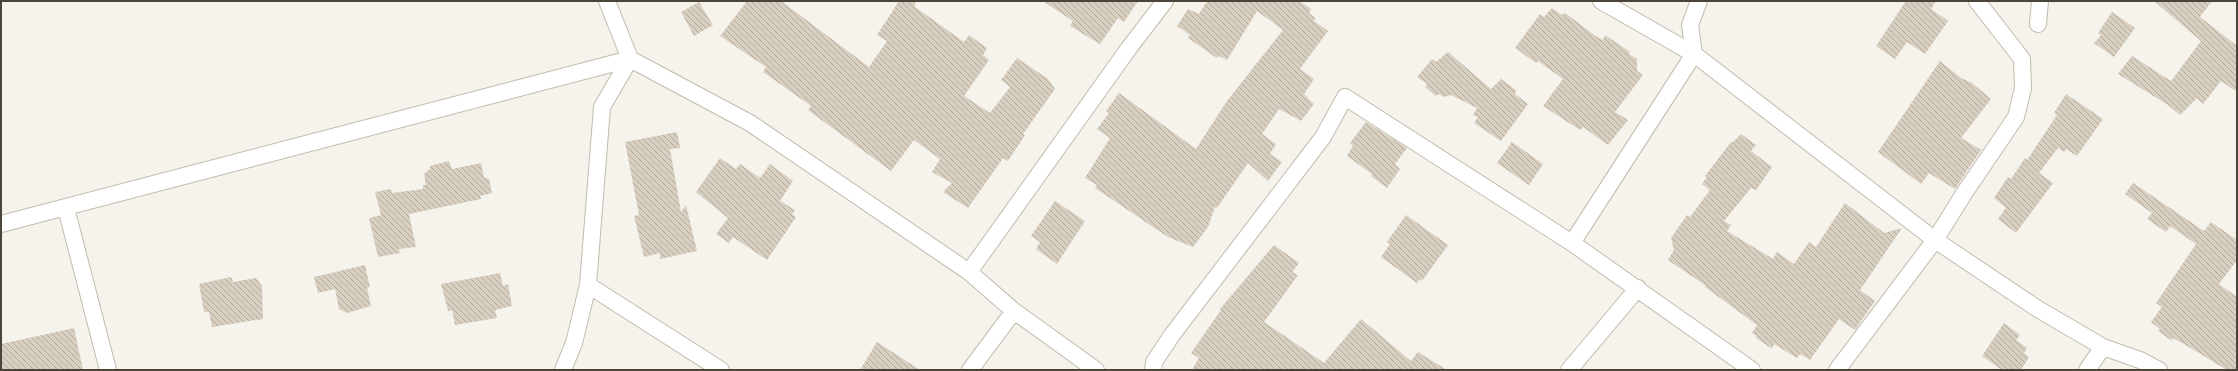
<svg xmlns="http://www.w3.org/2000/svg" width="2238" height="371" font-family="Manrope,sans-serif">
<defs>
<pattern id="building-back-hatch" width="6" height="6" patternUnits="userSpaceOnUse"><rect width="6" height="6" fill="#d8cfc1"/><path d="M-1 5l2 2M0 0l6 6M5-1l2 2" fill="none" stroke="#b1aa9e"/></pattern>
</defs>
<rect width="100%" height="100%" fill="#f6f3ec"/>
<!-- building -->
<path fill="url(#building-back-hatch)" d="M747 1H781L869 67 887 41 877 35 899 1H915V7L964 42 969 35 987 48 983 55 989 60 964 96 990 113 1010 87 1001 80 1017 58 1048 79 1055 89 1023 134 1025 135 1008 161 1003 158 968 208 943 192 952 183 932 172 940 159 914 140 891 171 808 110 811 106 763 72 766 67 720 36Z
M1043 1H1138L1124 22 1118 18 1100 44 1070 26 1073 21Z
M1207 1H1299L1311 9 1309 13 1315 18 1314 21 1328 31 1300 69 1314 79 1304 94 1314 104 1301 121 1279 109 1262 134 1276 144 1270 154 1282 162 1268 181 1248 163 1217 208 1215 207 1208 227 1193 247 1168 237 1095 188 1097 185 1085 178 1110 138 1097 129 1109 113 1106 111 1119 93 1196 149 1227 101 1283 30 1257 11 1227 60 1219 56 1217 58 1188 38 1190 35 1177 26 1188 9 1199 14Z
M1906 1H1936L1931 9 1948 21 1925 54 1907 42 1895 59 1876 46Z
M2154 1H2212L2200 17 2237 46V92L2221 81 2203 104 2197 98 2180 115 2168 105 2118 74 2132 56 2171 81 2201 41Z
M699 2 713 25 694 36 681 12Z
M1552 8 1562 15 1565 13 1597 37 1603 40 1605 35 1630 52 1629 54 1637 59V71L1643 75 1615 112 1628 120 1608 145 1583 127 1580 130 1543 106 1563 79 1538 61 1536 63 1515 48 1540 14 1544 17Z
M2112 12 2135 28 2114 57 2094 43 2101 35 2098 33Z
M1448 52 1491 89 1501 79 1516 90 1515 94 1528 104 1501 141 1474 123 1478 117 1473 115 1477 108 1451 95 1444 97 1439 94 1436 96 1425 87 1427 84 1417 77 1432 59 1436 62Z
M1940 61 1961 78 1972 83 1991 99 1961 138 1981 150 1955 189 1929 173 1921 184 1878 152Z
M2066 94 2103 119 2077 156 2066 149 2064 152 2058 148 2039 173 2053 183 2016 233 1998 219 2006 208 1994 198 2008 177 2011 179 2025 158 2027 160 2057 115 2054 113Z
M1366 122 1407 148 1395 164 1400 169 1387 188 1371 176 1372 174 1347 156 1353 146 1350 143Z
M677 132 680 148 670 149 681 212 686 205 697 251 660 259V253L644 257 634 216 639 215 625 142Z
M1741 134 1756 145 1751 151 1772 167 1756 190 1751 188 1724 221 1731 225 1727 231 1773 259 1777 252 1794 264 1809 242 1816 247 1845 203 1884 233 1902 228 1860 290 1875 301 1855 330 1839 319 1810 360 1800 354 1797 358 1774 344 1772 349 1755 337 1757 336 1752 333 1757 325 1705 287V285L1668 260 1674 250 1671 238 1687 215 1690 217 1710 190 1702 184 1707 177 1705 176 1731 142H1733Z
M1512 142 1543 164 1529 185 1497 163Z
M720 158 736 169 740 164 760 178 770 164 793 181 780 201 795 210 792 214 796 217 767 260 733 237 729 243 716 234 728 218 696 192Z
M449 161 452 169 481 163 484 177 489 179 492 193 480 196 481 199 409 214 416 247 399 249 400 253 378 257 369 218 381 215 375 192 391 189 392 193 423 189V185H426L424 174 430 169V166Z
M2133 183 2204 231 2211 222 2237 240V260L2219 284 2237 297V370H2227L2184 344 2173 338 2172 341 2158 331 2160 329 2151 322 2162 307 2156 303 2196 244 2170 226 2166 232 2147 219 2152 213 2125 194Z
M1055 201 1085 221 1057 264 1036 249 1040 242 1031 236Z
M1406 215 1448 245 1422 281 1420 279 1417 283 1381 257 1390 244 1387 242Z
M1274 245 1299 263 1292 272 1298 275 1264 322 1324 363 1361 319 1411 361 1418 352 1447 370H1192L1199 358 1191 353 1221 310 1220 309Z
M365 265 370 287 367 288 371 306 347 313 339 309 335 289 318 293 314 277Z
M500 273 503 286 508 284 512 306 495 310 497 318 455 325 452 310 448 311 441 284Z
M231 277 233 282 256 278 262 286 263 319 212 327 209 312H204L199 284Z
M2004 323 2020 335 2016 340 2027 348 2024 353 2029 357 2021 370H2002L1982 356Z
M74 328 83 370H1V344Z
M877 342 920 370H860Z"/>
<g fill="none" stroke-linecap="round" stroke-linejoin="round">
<defs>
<path id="minor" d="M607 1 630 59 750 123 969 272 1014 311 1096 370
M1601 1 1694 54 1935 240 1837 370
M1977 1 2022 59 2023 88 2016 117 1965 192 1935 240 2038 309 2079 333 2103 347 2140 360 2159 370
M2038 24 2040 1
M66 208 108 370
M1 224 630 59
M1572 243 1694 54 1690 25 1699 1
M969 272 1129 48 1165 1
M588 285 721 370
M563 370 574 343 588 285 602 107 630 59
M970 370 1014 311
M1153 370 1154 362 1172 335 1323 137 1345 97 1572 243 1752 370
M1569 370 1638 288
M2087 370 2103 347"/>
</defs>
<!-- minor casing -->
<use href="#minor" stroke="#c2bbae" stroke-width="18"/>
<!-- minor -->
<use href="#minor" stroke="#fff" stroke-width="16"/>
</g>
<!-- border -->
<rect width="2238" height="371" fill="none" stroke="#4b4439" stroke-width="4"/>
</svg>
